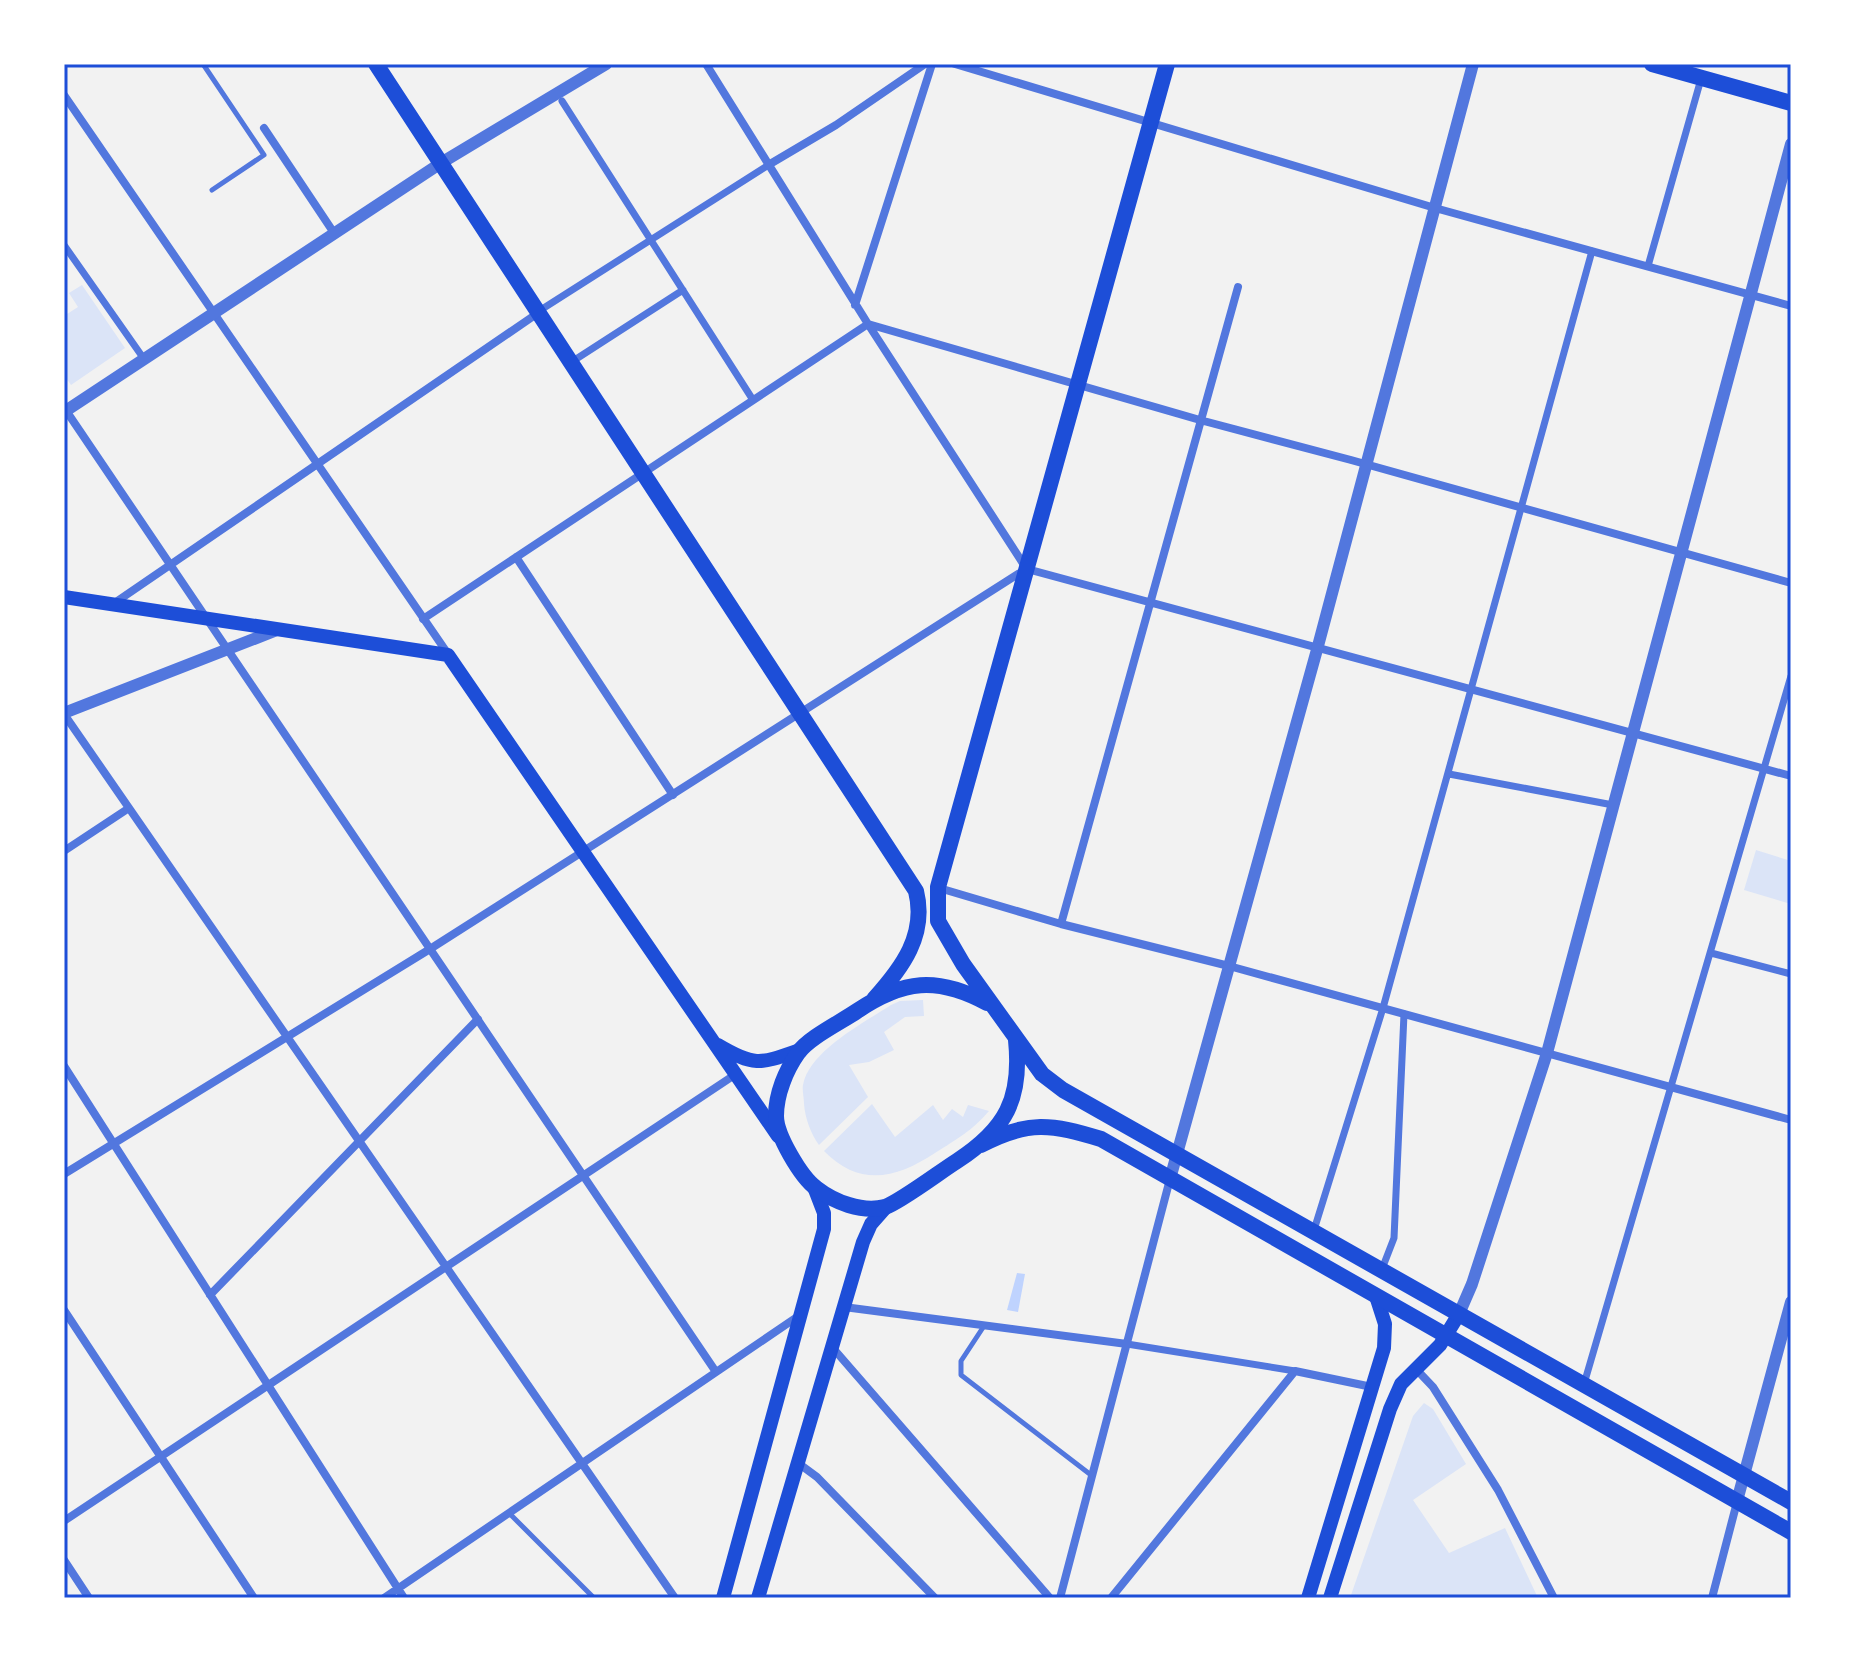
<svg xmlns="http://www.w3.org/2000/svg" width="1855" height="1662" font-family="Helvetica,sans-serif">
<rect width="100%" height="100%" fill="#f2f2f2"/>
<!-- green -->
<path fill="#dbe4f7" d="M82 285 125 348 71 385 64 375V316L78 307 69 293Z
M1756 850 1791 861V904L1744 890Z
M923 1000 924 1016 905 1017 884 1032 894 1050 869 1062 849 1065 868 1097 819 1145C811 1134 805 1118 804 1104 804 1098 802 1090 803 1085 809 1051 865 1022 891 1005L900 1001Z
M872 1104 895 1137 933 1105 943 1120 952 1109 963 1117 968 1105 989 1111C972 1131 957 1139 935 1153 897 1178 860 1188 824 1151Z
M1424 1403 1433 1409 1466 1464 1413 1500 1449 1553 1505 1528 1538 1598H1350L1413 1416Z"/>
<!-- water -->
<path fill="#bfd3fe" d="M1017 1273 1025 1274 1018 1312 1007 1310Z"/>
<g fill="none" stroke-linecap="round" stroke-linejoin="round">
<!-- service -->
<path stroke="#5277de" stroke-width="5" d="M203 64 264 155 212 190
M984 1326 961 1361V1375L1091 1475
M509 1513 594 1598"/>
<!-- pedestrian -->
<path stroke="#5277de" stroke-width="7" d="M562 101 753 400
M64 245 144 359
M1648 266 1701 79
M539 311 770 164
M573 361 683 290
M1449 774 1613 805
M1711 953 1791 974
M1314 1230 1383 1008 1592 251
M1382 1269 1394 1238 1404 1014
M1127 1344 1295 1371
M1584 1384 1791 676"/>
<!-- minor -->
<path stroke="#5277de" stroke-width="8" d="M706 64 868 324 1026 568
M955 64 1435 208 1791 306
M64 95 448 654
M264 128 334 233
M770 164 836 125 925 64
M855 305 932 64
M868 324 1200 420 1351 460 1791 583
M65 409 716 1372
M516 557 673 795
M1027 569 1791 776
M113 604 538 313
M423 619 868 324
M64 714 675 1598
M64 851 129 808
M939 888 1061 924 1229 966 1791 1120
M1061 924 1238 287
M64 1066 404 1598
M64 1174 430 949 1026 569
M210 1295 478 1019
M844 1307 1127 1344
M64 1310 254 1598
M832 1347 1050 1598
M1415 1368 1433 1387 1498 1490 1554 1598
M798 1463 817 1477 935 1598
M64 1521 736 1074
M64 1560 89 1598
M384 1598 800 1315
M1060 1598 1170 1179
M1111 1598 1295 1371 1372 1387
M1712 1598 1737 1502"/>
<!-- tertiary -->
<path stroke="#5277de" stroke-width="12" d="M64 412 441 163 606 64
M64 713 277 630
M1170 1179 1318 646 1473 64
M1459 1314 1472 1284 1547 1053 1791 144
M1737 1501 1791 1302"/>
<!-- secondary -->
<path stroke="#1d4ed8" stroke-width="14" d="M64 597 448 655 778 1136
M718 1045C755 1067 760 1064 800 1050
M723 1598 824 1229V1213L814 1187
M758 1598 863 1242 871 1224 886 1207
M1308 1598 1384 1348 1385 1324 1376 1296
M1330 1598 1390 1409 1401 1384 1440 1345 1459 1314"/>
<!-- primary -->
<path stroke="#1d4ed8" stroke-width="16" d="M376 64 916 891C927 935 902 968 874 999
M1167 64 938 887V921L963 964 1042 1074 1063 1090 1791 1502
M1652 64 1791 103
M987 1003C937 976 903 980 857 1011 841 1022 808 1038 798 1053 786 1070 776 1094 776 1116 776 1135 801 1177 816 1188 834 1202 862 1213 885 1207 900 1202 941 1171 957 1161 1006 1129 1022 1099 1016 1040
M981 1145C1028 1120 1052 1124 1101 1139L1791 1532"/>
</g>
<!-- border -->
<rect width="1855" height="1662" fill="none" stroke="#ffffff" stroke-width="132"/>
<rect x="66" y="66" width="1723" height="1530" fill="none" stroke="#1d4ed8" stroke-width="3"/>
</svg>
